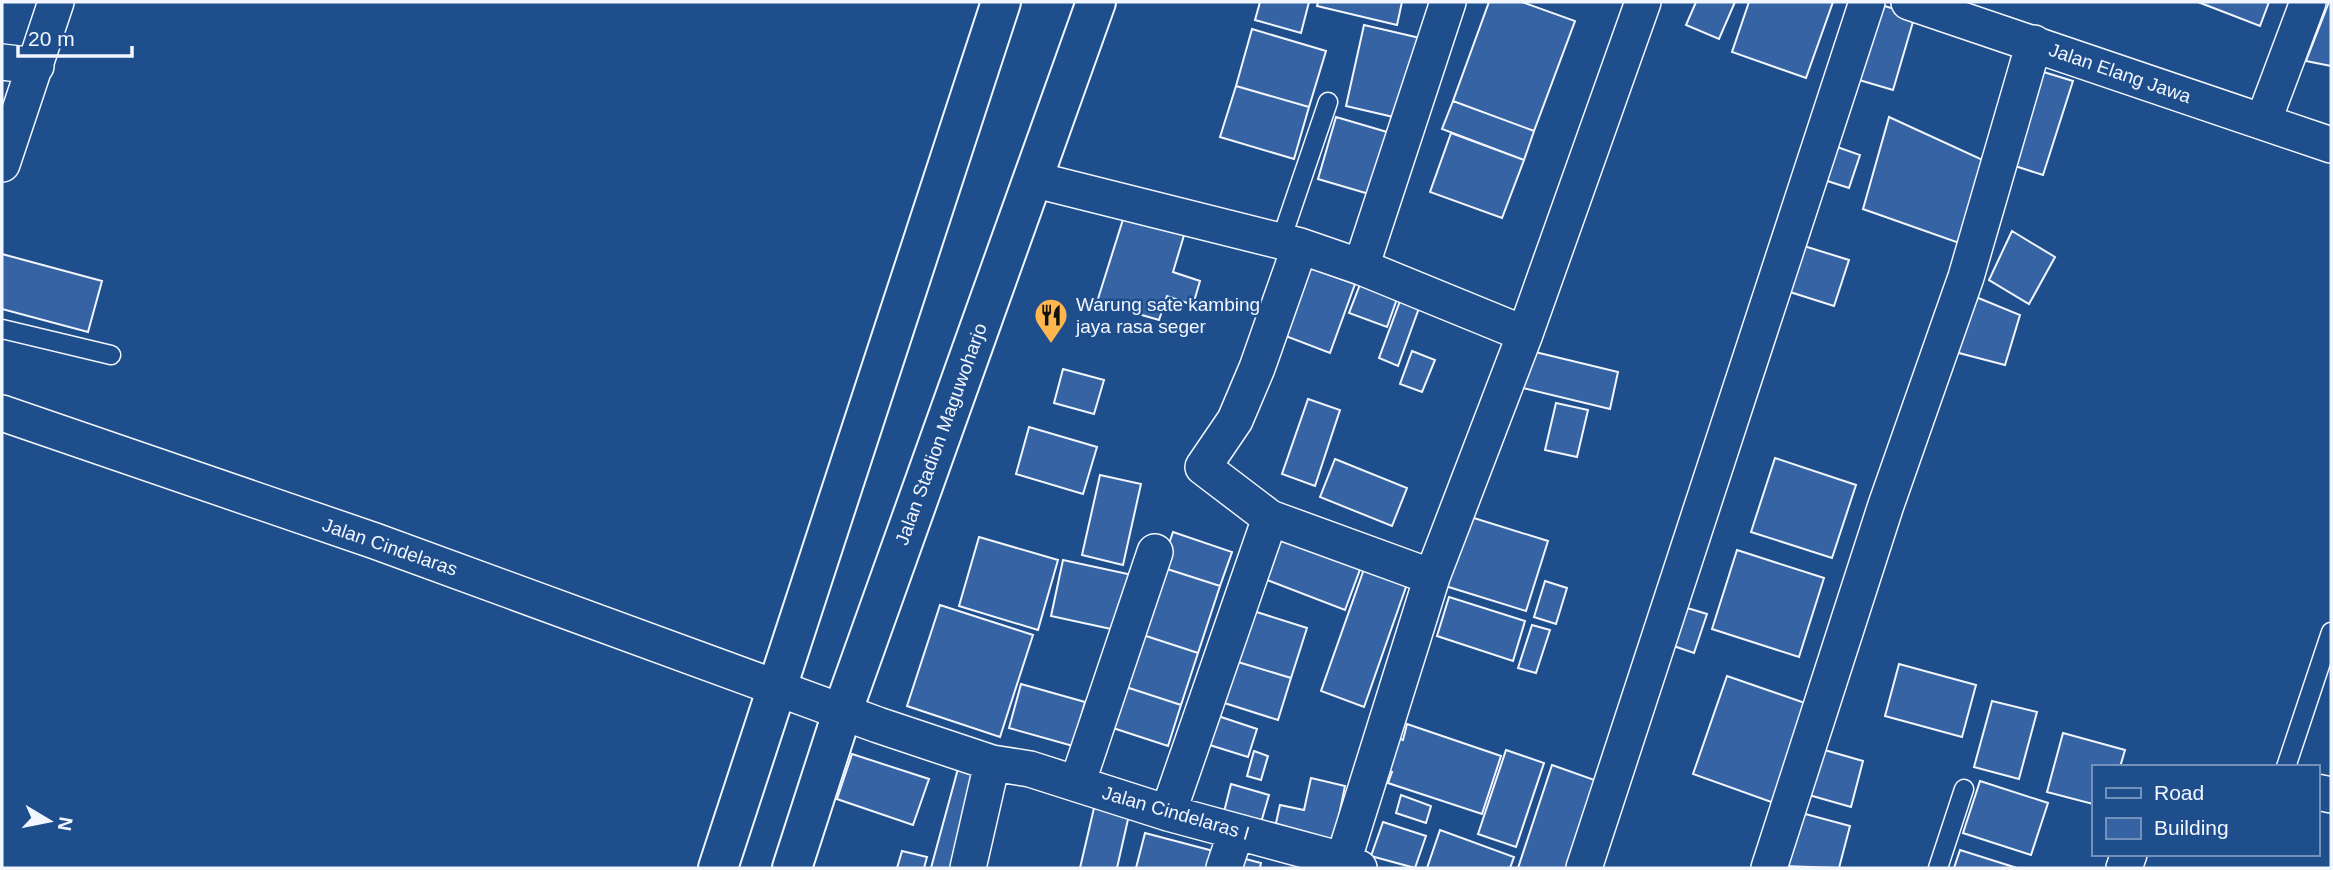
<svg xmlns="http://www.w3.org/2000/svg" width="2333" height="870" font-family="Helvetica,sans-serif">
<rect width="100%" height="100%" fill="#1f4e8c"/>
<!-- building -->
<path fill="#3563a3" stroke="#f2f6ff" stroke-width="2" d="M1260 2H1309L1301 33 1255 20Z
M1318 2H1402L1397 25 1317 6Z
M1489 2H1522L1575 21 1534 131 1453 101Z
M1696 2H1735L1719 39 1686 25Z
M1749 2H1833L1806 78 1732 52Z
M1871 2 1915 15 1893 90 1849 77Z
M2198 2H2269L2260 26Z
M2329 2H2331V66L2306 61Z
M1364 25 1420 38 1402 119 1346 106Z
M1252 29 1326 51 1309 107 1236 86Z
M2037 70 2073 81 2043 175 2006 163Z
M1236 86 1309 107 1294 159 1220 137Z
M1453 101 1534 131 1524 160 1442 129Z
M1336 117 1387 132 1369 194 1318 179Z
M1889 117 1985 161 1962 244 1863 209Z
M1451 133 1524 160 1502 218 1430 192Z
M1826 143 1860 155 1849 188 1815 177Z
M1125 213 1185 232 1173 272 1200 281 1193 305 1167 296 1159 320 1097 302Z
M2012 231 2055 257 2029 304 1989 280Z
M1804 246 1849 260 1834 306 1790 292Z
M2 254 102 281 88 332 2 309Z
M1300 264 1355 284 1330 353 1275 332Z
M1361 282 1398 296 1387 327 1349 313Z
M1971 295 2020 315 2005 365 1955 352Z
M1400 301 1419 308 1398 366 1379 358Z
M1412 351 1435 360 1422 392 1400 384Z
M1531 351 1618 372 1610 409 1523 388Z
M1063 369 1104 380 1094 414 1054 403Z
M1308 399 1340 410 1315 486 1282 474Z
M1556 403 1588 410 1577 457 1545 450Z
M1029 427 1097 447 1083 494 1016 474Z
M1775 458 1856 485 1832 558 1751 532Z
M1335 459 1407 488 1392 526 1320 497Z
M1100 475 1141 484 1123 565 1082 555Z
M1461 514 1548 541 1526 611 1439 584Z
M1173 532 1232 552 1220 586 1161 567Z
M1280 533 1362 564 1345 610 1262 578Z
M979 537 1058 560 1038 630 959 606Z
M1737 550 1824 578 1799 657 1712 629Z
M1063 560 1137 576 1125 632 1051 616Z
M1161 567 1220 586 1198 653 1140 634Z
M1364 569 1407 584 1364 707 1321 691Z
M1545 581 1567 588 1556 624 1534 617Z
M1449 597 1525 621 1513 661 1437 636Z
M1674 604 1707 614 1694 653 1662 642Z
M940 605 1033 635 1000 737 907 706Z
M1244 608 1307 628 1291 678 1228 659Z
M1532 625 1550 630 1536 673 1518 668Z
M1140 634 1198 653 1181 705 1123 686Z
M1228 659 1291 678 1278 720 1215 700Z
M1899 664 1976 685 1962 737 1885 716Z
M1727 676 1808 704 1774 803 1693 774Z
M1021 684 1085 702 1073 746 1009 728Z
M1123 686 1181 705 1168 746 1110 727Z
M1992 701 2037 712 2019 779 1974 767Z
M1209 713 1257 729 1248 757 1200 742Z
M1407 724 1501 756 1482 814 1388 783 1392 772 1379 768 1390 736 1403 740Z
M2063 733 2125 750 2120 767H2093V804L2047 792Z
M1821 749 1863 761 1851 807 1809 795Z
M1506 750 1544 763 1516 847 1478 834Z
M1254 751 1268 756 1261 780 1247 776Z
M852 754 929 779 913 825 837 799Z
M959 765 985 772 959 868H931Z
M1552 765 1603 783 1574 868H1518Z
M1311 778 1345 786 1333 845 1274 832 1280 805 1304 810Z
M1980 781 2048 803 2031 855 1963 833Z
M1231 784 1269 795 1260 826 1223 816Z
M1401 795 1431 806 1426 823 1396 813Z
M1094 808 1129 815 1117 868H1080Z
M1798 812 1850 826 1839 868 1783 866Z
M1383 822 1426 836 1415 868 1371 856Z
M1440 830 1514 857 1510 868H1427Z
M1145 833 1221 853 1217 868H1136Z
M1960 850 2017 868H1954Z
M902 851 927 857 924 868H897Z
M1234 856 1261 863 1260 868H1231Z"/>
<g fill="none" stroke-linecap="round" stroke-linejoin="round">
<defs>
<path id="service" d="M1281 240 1328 102
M2 329 111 355
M2286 767 2331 632
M1938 868 1964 789"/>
<path id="minor" d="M1909 2 2331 145
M2 62 36 66
M2263 122 2308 2
M2 164 56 2
M1032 179 1300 246
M1361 267 1448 2
M2 413 375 541 878 725 992 763 1030 769 1168 813 1342 860 1359 868
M1270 518 1432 577
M1077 784 1155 552
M2317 792 2331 795
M1168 813 1270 518 1203 467 1235 420 1257 368 1300 246 1361 267 1525 334
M968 868 992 763
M1224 868 1236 832
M1341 868 1432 577 1525 334 1643 2
M1584 868 1867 2
M1769 868 1886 505 1966 277 2034 43
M2124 868 2129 854"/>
<path id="secondary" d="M718 868 1001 2
M792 868 843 710 1096 2"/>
</defs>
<!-- service casing -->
<use href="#service" stroke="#f2f6ff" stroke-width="21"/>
<!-- minor casing -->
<use href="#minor" stroke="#f2f6ff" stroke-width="38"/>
<!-- secondary casing -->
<use href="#secondary" stroke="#f2f6ff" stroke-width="42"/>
<!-- service -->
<use href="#service" stroke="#1f4e8c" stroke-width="18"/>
<!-- minor -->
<use href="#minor" stroke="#1f4e8c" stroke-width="35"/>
<!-- secondary -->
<use href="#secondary" stroke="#1f4e8c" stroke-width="38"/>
</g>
<!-- icons -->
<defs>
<symbol id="restaurant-pin" viewBox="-11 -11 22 30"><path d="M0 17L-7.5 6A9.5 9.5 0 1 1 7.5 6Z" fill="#ffb74d" stroke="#1f4e8c"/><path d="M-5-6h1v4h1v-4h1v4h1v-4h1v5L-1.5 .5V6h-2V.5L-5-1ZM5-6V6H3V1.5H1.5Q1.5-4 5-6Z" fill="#111"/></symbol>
</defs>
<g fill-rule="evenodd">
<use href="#restaurant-pin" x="1032" y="296" width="38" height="52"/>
</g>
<g text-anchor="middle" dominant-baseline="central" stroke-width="5" stroke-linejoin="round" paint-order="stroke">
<!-- street labels -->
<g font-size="19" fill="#f2f6ff" stroke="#1f4e8c">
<text transform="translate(2120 73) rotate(19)">Jalan Elang Jawa</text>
<text transform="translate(941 434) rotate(-70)">Jalan Stadion Maguwoharjo</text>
<text transform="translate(390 547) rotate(19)">Jalan Cindelaras</text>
<text transform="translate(1176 813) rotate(16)">Jalan Cindelaras I</text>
</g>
<!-- poi labels -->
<g font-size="19" fill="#f2f6ff" stroke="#1f4e8c" text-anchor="start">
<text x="1076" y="304">Warung sate kambing<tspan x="1076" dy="22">jaya rasa seger</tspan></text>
</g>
</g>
<!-- border -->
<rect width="2333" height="870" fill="none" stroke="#f2f6ff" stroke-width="7"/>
<!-- legend -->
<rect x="2092" y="765" width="228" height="91" fill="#1f4e8c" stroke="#7391ba" stroke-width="2"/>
<rect x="2106" y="788" width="35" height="10" fill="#1f4e8c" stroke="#7391ba" stroke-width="2"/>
<text x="2154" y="800" font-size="21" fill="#f2f6ff">Road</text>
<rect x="2106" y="818" width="35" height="21" fill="#3563a3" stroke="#7391ba" stroke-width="2"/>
<text x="2154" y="835" font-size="21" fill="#f2f6ff">Building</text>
<!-- north arrow -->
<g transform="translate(49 821) rotate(100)" stroke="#1f4e8c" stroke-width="5" paint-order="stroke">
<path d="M0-5L12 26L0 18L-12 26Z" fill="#f2f6ff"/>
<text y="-10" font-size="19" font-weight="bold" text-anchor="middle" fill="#f2f6ff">N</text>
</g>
<!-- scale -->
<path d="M18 46v10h114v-10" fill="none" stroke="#f2f6ff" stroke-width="3.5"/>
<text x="28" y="46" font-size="21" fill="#f2f6ff" stroke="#1f4e8c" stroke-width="5" paint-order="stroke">20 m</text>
</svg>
